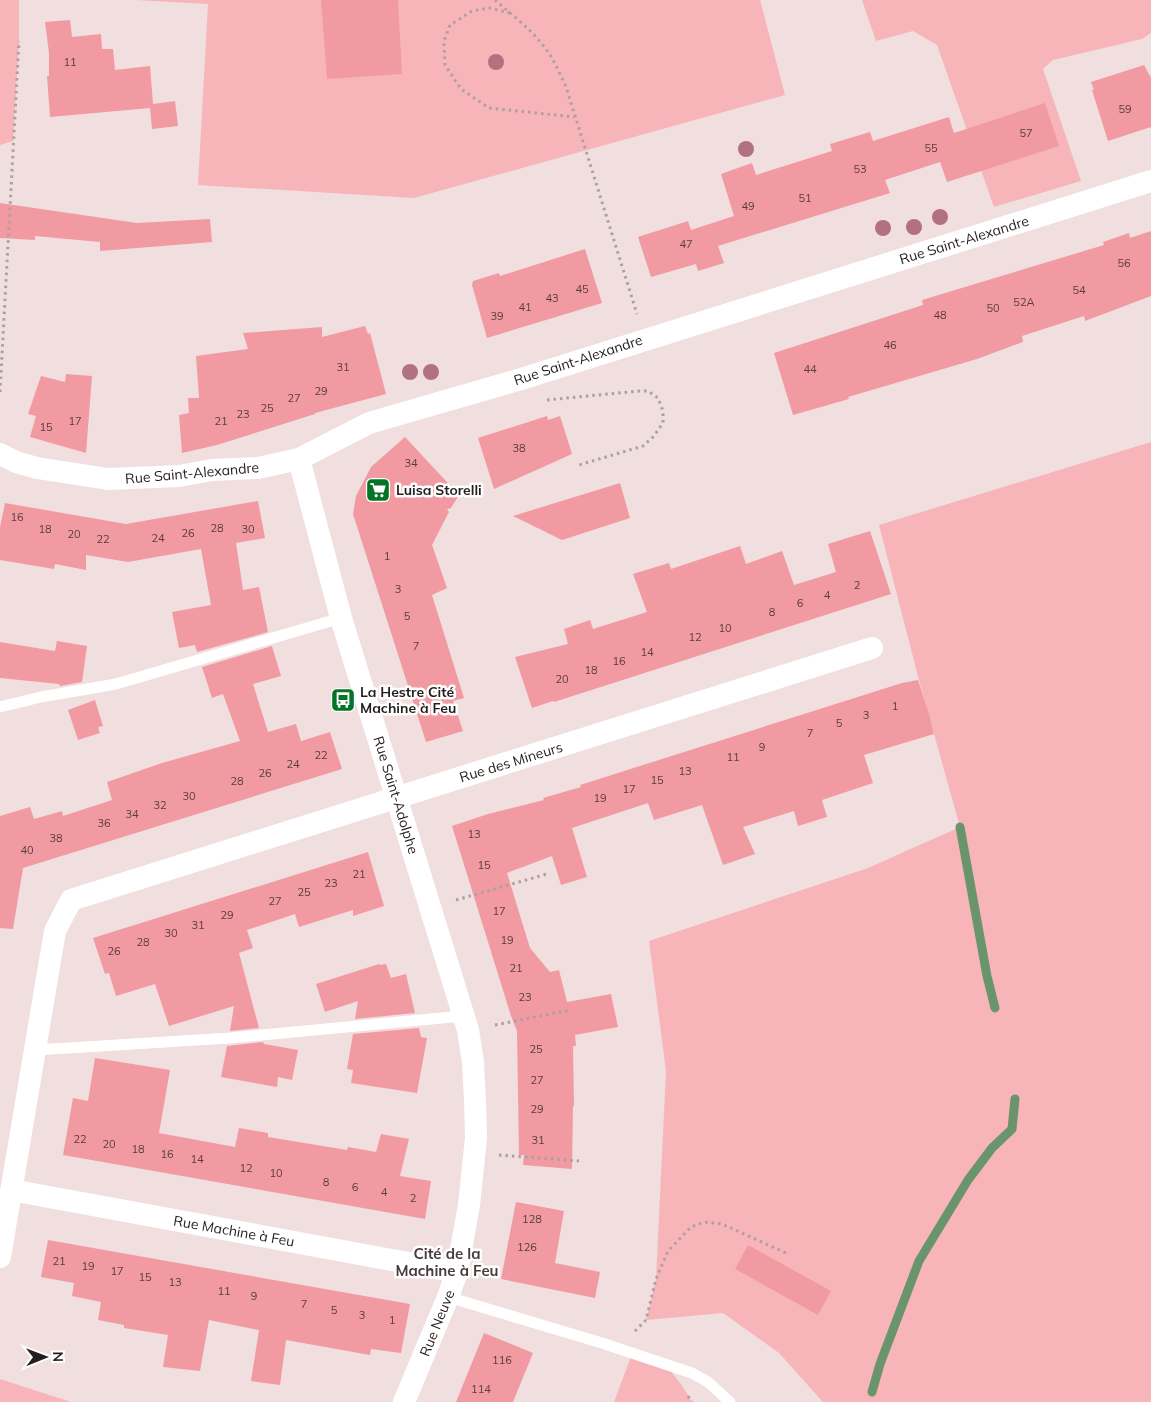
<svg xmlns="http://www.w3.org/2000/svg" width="1151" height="1402" font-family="Mulish,sans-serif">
<rect width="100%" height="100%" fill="#f1dedf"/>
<!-- green -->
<path fill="#f7b5ba" d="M0 0H19V41L13 141 0 145Z
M136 0H760L785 95 414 198 198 185 208 4Z
M862 0H1151V33L1142 39 1053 60 1043 69 1081 181 994 207 937 45 913 31 876 41Z
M1151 442V1402H823L779 1353 723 1313 646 1320 656 1279 666 1071 649 941 868 868 960 827 920 684 879 525Z
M632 1354 666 1365 683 1387 692 1402H614Z
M0 1379 71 1402H0Z"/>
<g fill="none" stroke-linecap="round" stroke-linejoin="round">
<!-- stream -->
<path stroke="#6a946b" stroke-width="9" d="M960 827 987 976 995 1008
M872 1392 880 1364 919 1261 968 1180 992 1148 1012 1129 1015 1099"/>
</g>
<!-- building -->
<path fill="#f19aa2" d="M321 0H398L402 74 327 79Z
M70 20 72 37 101 34 102 49H113L115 70 150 66 153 104 175 101 178 126 152 129 150 108 50 117 47 76H49V53L45 22Z
M1144 65 1151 78V127L1108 141 1092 90H1094L1091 82Z
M1045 103 1059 146 947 182 940 162 885 180 890 193 718 246 724 263 698 271 696 264 651 277 638 237 688 221 691 230 734 216 721 174 752 163 756 175 832 151 830 144 870 132 873 141 949 117 954 133Z
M0 203 137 223 210 219 212 242 100 251V242L35 236V240L0 238Z
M1151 231V296L1085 321 1084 316 1022 336 1023 342 977 359 848 397 849 399 793 415 774 353 923 305 922 300 1104 245 1103 242 1129 233 1130 238Z
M585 249 602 303 487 338 472 285 473 281 499 273 500 276Z
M365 326 368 334 370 333 386 394 315 413V414L217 445 182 453 179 415 189 413 188 398H199L196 356 248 349 243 333 322 327V337Z
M66 374 92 376 86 453 30 437 36 416 28 414 41 376 65 382Z
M547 416 548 420 560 416 572 454 494 489 478 438Z
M405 437 459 495 451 508 447 509 449 512 432 545 447 588 432 595 464 698 453 701 463 731 426 742 353 514 356 496 371 467Z
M620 483 630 518 562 540 513 516Z
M258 501 265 538 236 543 243 590 259 587 268 632 197 652 195 645 179 648 172 612 211 605 201 549 128 562 86 555V570L55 564 54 569 0 560V527L5 503 126 524Z
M870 531 891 594 554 702 553 701 532 708 515 657 568 644 564 629 590 620 593 629 647 612 633 574 669 563 671 569 740 546 746 564 782 551 794 585 836 572 828 544Z
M57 641 87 646 82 682 60 686 59 684 0 678V642L55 651Z
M272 646 281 676 253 684 268 732 296 724 301 741 330 732 342 769 23 868 13 929 0 928V816L30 807 34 819 62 811 63 816 112 800 107 782 162 763 240 741 223 694 212 698 202 667Z
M918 680 929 714 934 734 864 755 873 783 822 800 827 817 798 826 794 811 743 827 755 854 723 865 702 805 654 820 648 803 572 828 587 877 561 885 552 856 507 873 530 948 550 972 559 970 567 1002 611 994 618 1027 575 1035 576 1046H573L574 1106H573L572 1169 523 1165 524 1155H519L517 1031 511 1016 452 826 488 814 544 800 543 798 581 787 580 785 902 683Z
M95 700 103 726 98 727 100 733 78 740 68 710Z
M368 852 384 906 353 916V910L299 927 295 914 247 930 253 948 239 953 259 1028 230 1031 234 1006 169 1026 155 984 116 996 109 973 105 974 93 938Z
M379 964 380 965 386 964 391 978 406 974 415 1013 355 1019 358 1001 325 1012 316 984Z
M419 1028 421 1037 427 1038 417 1093 351 1083 353 1070 347 1069 353 1034Z
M263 1042 264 1044 298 1050 292 1080 278 1077 277 1087 221 1077 227 1046Z
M95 1058 170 1070 159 1133 235 1147 239 1128 268 1133V1137L347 1150 348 1147 376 1152 381 1134 409 1139 400 1176 431 1181 425 1219 63 1155 73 1098 88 1101Z
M516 1202 564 1211 555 1263 600 1272 595 1298 501 1279Z
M48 1240 410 1304 401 1353 371 1349 370 1355 286 1340 280 1385 251 1381 259 1330 209 1320 200 1371 163 1367 168 1335 124 1328V1325L98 1320 101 1302 72 1296 74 1283 41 1277Z
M748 1245 831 1291 818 1315 735 1269Z
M484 1333 533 1353 513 1402H456Z"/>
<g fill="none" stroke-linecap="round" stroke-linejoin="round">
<!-- path -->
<path stroke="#ae9fa0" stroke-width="3" stroke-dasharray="2.5 4" stroke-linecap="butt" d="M495 0C512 15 532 30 546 49 554 60 560 74 566 87L637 314
M510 13 489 8 472 11 450 25 444 41 445 65 461 89 489 108 575 117
M0 392 19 41
M547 400 639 391H648L658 398 663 411V423L653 437 643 446 579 465
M456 900 547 874
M495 1025 570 1010
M499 1155 579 1161
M635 1331 646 1320 656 1279 668 1251 691 1227 704 1222 722 1224 786 1253
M688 1396 692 1402"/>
<!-- lane -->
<path stroke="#fff" stroke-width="11" d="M0 707 41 697 116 684 341 618
M36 1050 230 1038 463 1016
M448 1297 602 1343 692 1373 708 1382 730 1402"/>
<!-- street -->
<path stroke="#fff" stroke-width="22" d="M0 454 16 462 37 468 108 479 179 476 212 470 258 468 299 459 369 423 518 380 1151 181
M299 459 341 618 468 1030 473 1062 475 1100 476 1138 469 1205 457 1272 448 1297 404 1402
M11 1190 457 1272
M0 1257 55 931 71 900 872 648"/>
</g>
<!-- trees -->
<g fill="#b1717e">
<circle cx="496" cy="62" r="8"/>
<circle cx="746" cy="149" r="8"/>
<circle cx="940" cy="217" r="8"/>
<circle cx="914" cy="227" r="8"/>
<circle cx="883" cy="228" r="8"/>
<circle cx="410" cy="372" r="8"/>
<circle cx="431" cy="372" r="8"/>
</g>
<!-- icons -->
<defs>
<symbol id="supermarket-square" viewBox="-11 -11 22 22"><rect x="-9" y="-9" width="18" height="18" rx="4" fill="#067427" stroke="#fff"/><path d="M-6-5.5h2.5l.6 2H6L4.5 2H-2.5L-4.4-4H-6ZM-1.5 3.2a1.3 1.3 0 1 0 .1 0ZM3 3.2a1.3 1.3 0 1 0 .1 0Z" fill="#fff"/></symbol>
<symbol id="bus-square" viewBox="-11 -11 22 22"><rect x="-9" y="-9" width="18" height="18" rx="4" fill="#067427" stroke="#fff"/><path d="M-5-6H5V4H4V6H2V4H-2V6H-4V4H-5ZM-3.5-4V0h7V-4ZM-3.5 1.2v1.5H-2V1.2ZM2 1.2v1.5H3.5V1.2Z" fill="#fff"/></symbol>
</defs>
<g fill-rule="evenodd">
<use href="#supermarket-square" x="364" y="476" width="28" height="28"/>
<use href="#bus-square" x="329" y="686" width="28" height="28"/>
</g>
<g text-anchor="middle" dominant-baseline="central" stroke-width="5" stroke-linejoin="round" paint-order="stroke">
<!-- number labels -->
<g font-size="11" fill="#583d3f">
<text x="70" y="62">11</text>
<text x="1125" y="109">59</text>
<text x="1026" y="133">57</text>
<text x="931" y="148">55</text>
<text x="860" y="169">53</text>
<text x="805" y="198">51</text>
<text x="748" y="206">49</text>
<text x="686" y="244">47</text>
<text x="1124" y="263">56</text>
<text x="582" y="289">45</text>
<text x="1079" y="290">54</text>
<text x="552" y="298">43</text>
<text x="1024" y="302">52A</text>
<text x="525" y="307">41</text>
<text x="993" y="308">50</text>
<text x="940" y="315">48</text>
<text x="497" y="316">39</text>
<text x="890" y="345">46</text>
<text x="343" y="367">31</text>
<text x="810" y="369">44</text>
<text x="321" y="391">29</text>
<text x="294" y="398">27</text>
<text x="267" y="408">25</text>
<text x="243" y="414">23</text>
<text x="75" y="421">17</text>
<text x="221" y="421">21</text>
<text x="46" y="427">15</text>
<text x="519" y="448">38</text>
<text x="411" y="463">34</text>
<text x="17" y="517">16</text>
<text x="217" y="528">28</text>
<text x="45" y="529">18</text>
<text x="248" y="529">30</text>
<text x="188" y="533">26</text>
<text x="74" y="534">20</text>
<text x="158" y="538">24</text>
<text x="103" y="539">22</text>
<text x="387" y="556">1</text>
<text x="857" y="585">2</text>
<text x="398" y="589">3</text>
<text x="827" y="595">4</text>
<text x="800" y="603">6</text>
<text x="772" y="612">8</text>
<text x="407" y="616">5</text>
<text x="725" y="628">10</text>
<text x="695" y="637">12</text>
<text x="416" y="646">7</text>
<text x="647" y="652">14</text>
<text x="619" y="661">16</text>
<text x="591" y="670">18</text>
<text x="562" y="679">20</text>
<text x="895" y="706">1</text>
<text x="866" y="715">3</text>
<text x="839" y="723">5</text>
<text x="810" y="733">7</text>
<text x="762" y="747">9</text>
<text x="321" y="755">22</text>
<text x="733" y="757">11</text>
<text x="293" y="764">24</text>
<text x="685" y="771">13</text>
<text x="265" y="773">26</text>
<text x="657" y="780">15</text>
<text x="237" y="781">28</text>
<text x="629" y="789">17</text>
<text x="189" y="796">30</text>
<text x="600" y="798">19</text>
<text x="160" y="805">32</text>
<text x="132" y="814">34</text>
<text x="104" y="823">36</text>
<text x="474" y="834">13</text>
<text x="56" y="838">38</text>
<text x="27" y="850">40</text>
<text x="484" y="865">15</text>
<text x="359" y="874">21</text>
<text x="331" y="883">23</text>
<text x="304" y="892">25</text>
<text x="275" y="901">27</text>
<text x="499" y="911">17</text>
<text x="227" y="915">29</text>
<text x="198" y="925">31</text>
<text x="171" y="933">30</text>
<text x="507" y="940">19</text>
<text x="143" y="942">28</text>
<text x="114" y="951">26</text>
<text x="516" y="968">21</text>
<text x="525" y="997">23</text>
<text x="536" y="1049">25</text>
<text x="537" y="1080">27</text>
<text x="537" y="1109">29</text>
<text x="80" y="1139">22</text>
<text x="538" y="1140">31</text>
<text x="109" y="1144">20</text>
<text x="138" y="1149">18</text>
<text x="167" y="1154">16</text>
<text x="197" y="1159">14</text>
<text x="246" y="1168">12</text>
<text x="276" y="1173">10</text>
<text x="326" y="1182">8</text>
<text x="355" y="1187">6</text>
<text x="384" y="1192">4</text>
<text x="413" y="1198">2</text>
<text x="532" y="1219">128</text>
<text x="527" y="1247">126</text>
<text x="59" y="1261">21</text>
<text x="88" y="1266">19</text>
<text x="117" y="1271">17</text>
<text x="145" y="1277">15</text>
<text x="175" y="1282">13</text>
<text x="224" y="1291">11</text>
<text x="254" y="1296">9</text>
<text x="304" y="1304">7</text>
<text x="334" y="1310">5</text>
<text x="362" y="1315">3</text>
<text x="392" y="1320">1</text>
<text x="502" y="1360">116</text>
<text x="481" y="1389">114</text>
</g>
<!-- street labels -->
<g font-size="14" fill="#251e1e" stroke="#fff">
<text transform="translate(964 240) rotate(-17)">Rue Saint-Alexandre</text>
<text transform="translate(578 360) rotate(-18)">Rue Saint-Alexandre</text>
<text transform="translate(192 473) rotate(-5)">Rue Saint-Alexandre</text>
<text transform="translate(511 762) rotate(-17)">Rue des Mineurs</text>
<text transform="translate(396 795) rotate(73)">Rue Saint-Adolphe</text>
<text transform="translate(234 1231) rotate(10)">Rue Machine à Feu</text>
<text transform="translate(437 1323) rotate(-68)">Rue Neuve</text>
</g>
<!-- poi labels -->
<g font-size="14" font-weight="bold" fill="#251e1e" stroke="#fff" text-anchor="start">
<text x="396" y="490">Luisa Storelli</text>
<text x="360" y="692">La Hestre Cité<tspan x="360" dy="16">Machine à Feu</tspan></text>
</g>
<!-- neighbourhood labels -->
<g font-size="15" font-weight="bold" fill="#493a3b" stroke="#fff">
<text x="447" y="1253">Cité de la<tspan x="447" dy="17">Machine à Feu</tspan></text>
</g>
</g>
<!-- north arrow -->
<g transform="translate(45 1357) rotate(89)" stroke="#ffffff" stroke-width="4" paint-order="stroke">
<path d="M0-4L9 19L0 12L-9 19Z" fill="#251e1e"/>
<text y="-8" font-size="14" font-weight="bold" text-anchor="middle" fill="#251e1e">N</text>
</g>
</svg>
